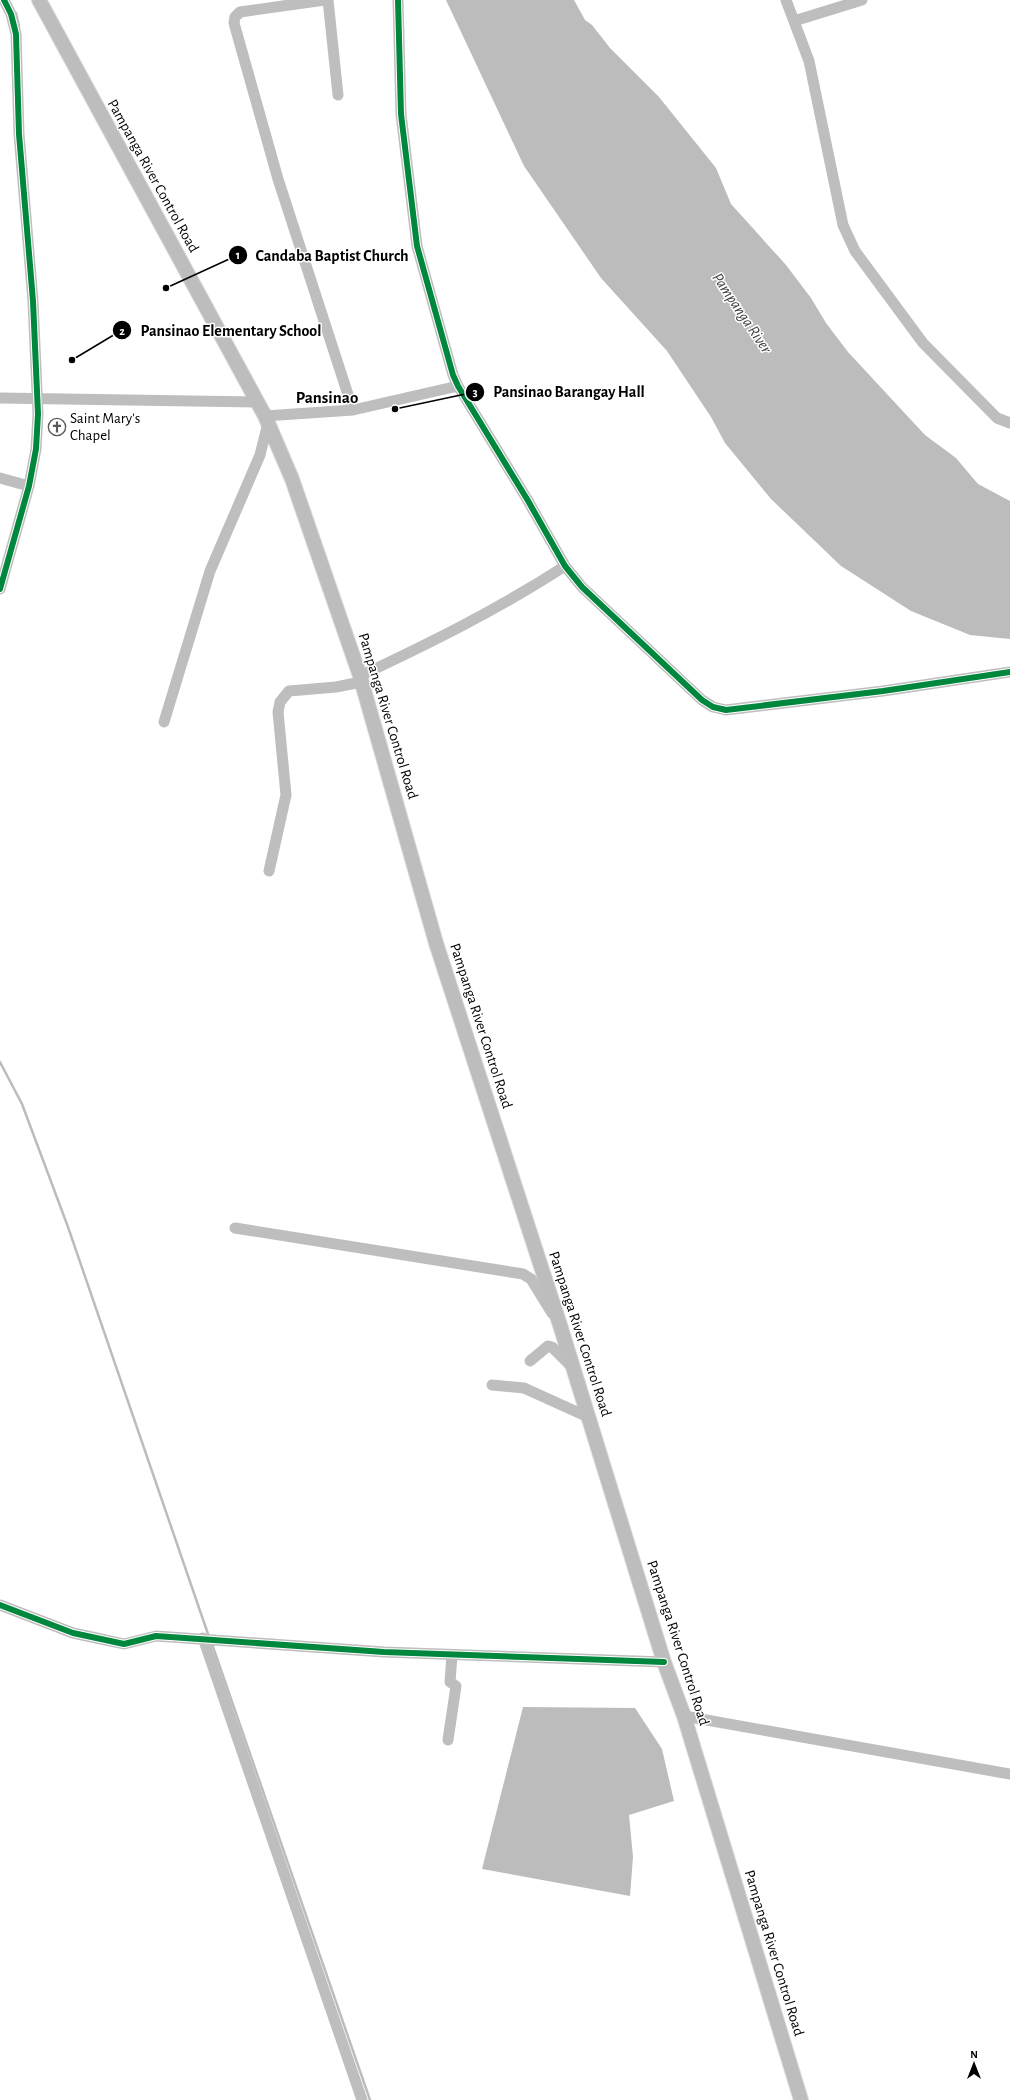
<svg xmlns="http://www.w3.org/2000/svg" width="1010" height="2100" font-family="'Alegreya Sans',sans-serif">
<rect width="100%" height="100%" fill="#fff"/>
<!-- water -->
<path fill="#bcbcbc" d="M446 0H574L585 20 592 25 610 48 659 97 716 168 731 204 786 265 811 298 826 323 848 352 925 435 956 458 978 484 1010 501V639L970 635 911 611 841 566 771 499 725 443 711 417 667 351 601 278 524 166Z
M523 1707 635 1708 662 1749 674 1801 629 1815 633 1857 630 1896 482 1869Z"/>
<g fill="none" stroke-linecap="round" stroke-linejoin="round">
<!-- stream -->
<path stroke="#bcbcbc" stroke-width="2.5" d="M16 13 19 26
M0 1062 22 1104 68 1227 208 1634
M212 1644 370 2100"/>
<defs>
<path id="major" d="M39 0 265 416 292 479 360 676 436 943 560 1325 664 1662 684 1716 801 2100"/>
</defs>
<!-- major casing -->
<use href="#major" stroke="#dbdbdb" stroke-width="16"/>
<!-- minor -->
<path stroke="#bebebe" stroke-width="11" d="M325 0 240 12 235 17 234 23 278 179 353 410
M328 0 338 95
M398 0 401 114 417 246 453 375 458 386 527 499 565 566 582 587 702 700 713 707 726 710 883 691 1010 672
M786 0 809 61 843 225 855 251 923 343 997 418 1010 423
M794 21 862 0
M0 398 257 402
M265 416 353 410 458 386
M0 478 29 486
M0 589 29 486 36 449 38 414 33 301 19 134 16 34 11 14 4 0
M360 676C430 643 499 609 565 566
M164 722 210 571 260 455 268 423
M269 871 286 795 278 712 280 702 289 691 336 687 361 682
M235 1228 523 1274 531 1279 552 1313
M530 1361 548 1346 552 1347 573 1368
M492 1385 524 1388 588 1417
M0 1605 73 1633 101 1639 124 1644 156 1636 384 1652 664 1662
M203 1638 362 2100
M684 1716 1010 1774
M448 1740 456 1686 450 1682 452 1655"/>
<!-- major -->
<use href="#major" stroke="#bdbdbd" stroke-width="14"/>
<defs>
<path id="cycleway" d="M398 0 401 114 417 246 453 375 458 386 527 499 565 566 582 587 702 700 713 707 726 710 883 691 1010 672
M0 589 29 486 36 449 38 414 33 301 19 134 16 34 11 14 4 0
M0 1605 73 1633 101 1639 124 1644 156 1636 384 1652 664 1662"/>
</defs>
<!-- cycleway casing -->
<use href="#cycleway" stroke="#fff" stroke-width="8"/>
<!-- cycleway -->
<use href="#cycleway" stroke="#00873e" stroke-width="6"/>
</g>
<!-- icons -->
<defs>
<symbol id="church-ring" viewBox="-11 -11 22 22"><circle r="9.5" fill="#fff" stroke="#595959" stroke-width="1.5"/><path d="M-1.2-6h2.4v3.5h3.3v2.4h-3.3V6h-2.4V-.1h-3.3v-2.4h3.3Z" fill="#595959"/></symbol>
</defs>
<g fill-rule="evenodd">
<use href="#church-ring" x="47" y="417" width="20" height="20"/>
</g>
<g text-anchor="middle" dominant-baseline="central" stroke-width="3" stroke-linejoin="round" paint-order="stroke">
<!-- street labels -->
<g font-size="15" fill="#000" stroke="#fff">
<text transform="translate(153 176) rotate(61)">Pampanga River Control Road</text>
<text transform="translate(388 716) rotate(73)">Pampanga River Control Road</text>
<text transform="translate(481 1026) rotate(72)">Pampanga River Control Road</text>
<text transform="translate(580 1334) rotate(72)">Pampanga River Control Road</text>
<text transform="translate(678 1643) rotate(72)">Pampanga River Control Road</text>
<text transform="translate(774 1953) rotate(73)">Pampanga River Control Road</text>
</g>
<!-- poi labels -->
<g font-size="15" fill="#000" stroke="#fff" text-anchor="start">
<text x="70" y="418">Saint Mary's<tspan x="70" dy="17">Chapel</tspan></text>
</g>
<!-- water labels -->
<g font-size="16" font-style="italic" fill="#414141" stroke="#fff">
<text transform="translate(742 313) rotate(56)">Pampanga River</text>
</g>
<!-- quarter labels -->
<g font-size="17" font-weight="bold" fill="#000" stroke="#fff">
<text x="327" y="397">Pansinao</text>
</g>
</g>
<!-- callouts -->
<path fill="none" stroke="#000" stroke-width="1.5" d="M166 288L238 255M72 360L122 330M395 409L475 392"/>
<g fill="#000" stroke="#fff" stroke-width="1.5">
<circle cx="166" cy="288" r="4"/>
<circle cx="72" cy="360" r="4"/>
<circle cx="395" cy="409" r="4"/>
<circle cx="238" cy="255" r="10"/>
<circle cx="122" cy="330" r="10"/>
<circle cx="475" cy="392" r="10"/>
</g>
<g font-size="12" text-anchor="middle" font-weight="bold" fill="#fff">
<text x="238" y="259">1</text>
<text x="122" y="335">2</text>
<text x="475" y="396">3</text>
</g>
<g font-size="16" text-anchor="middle" font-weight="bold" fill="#000" stroke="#fff" stroke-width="3" stroke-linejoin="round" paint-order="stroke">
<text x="332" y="261">Candaba Baptist Church</text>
<text x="231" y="336">Pansinao Elementary School</text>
<text x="569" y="397">Pansinao Barangay Hall</text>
</g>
<!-- north arrow -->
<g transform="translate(974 2064)" stroke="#ffffff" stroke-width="3" paint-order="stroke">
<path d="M0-3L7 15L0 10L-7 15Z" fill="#000000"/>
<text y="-6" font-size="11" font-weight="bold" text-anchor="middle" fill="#000000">N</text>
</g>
</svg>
